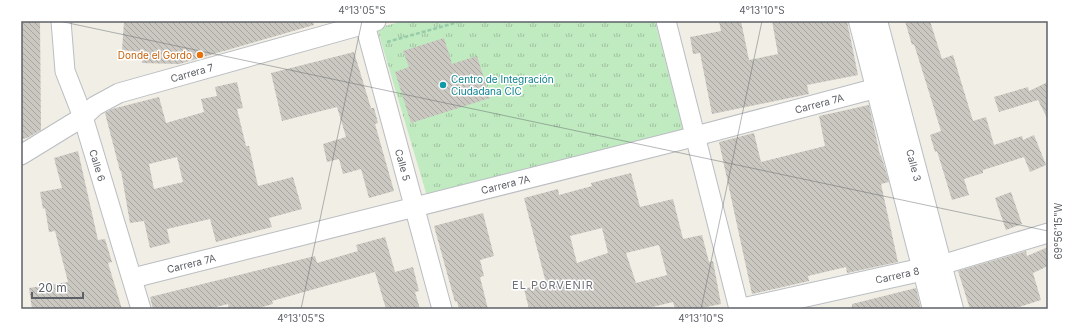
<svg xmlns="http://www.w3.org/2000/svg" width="1069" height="330" font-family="Inter,sans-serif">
<defs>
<pattern id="park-tufts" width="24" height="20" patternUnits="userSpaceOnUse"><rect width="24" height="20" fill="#c0eac0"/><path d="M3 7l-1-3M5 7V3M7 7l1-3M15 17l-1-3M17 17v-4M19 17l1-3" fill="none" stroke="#9fc1a0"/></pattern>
<pattern id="building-back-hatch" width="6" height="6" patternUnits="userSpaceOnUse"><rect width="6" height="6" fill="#cbc8c2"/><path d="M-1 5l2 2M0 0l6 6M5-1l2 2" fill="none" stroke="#a8a6a1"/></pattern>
</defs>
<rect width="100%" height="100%" fill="#f0eee5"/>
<!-- park -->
<path fill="url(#park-tufts)" d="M404 21H655L683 129 427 196 377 28Z"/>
<!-- building -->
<path fill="url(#building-back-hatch)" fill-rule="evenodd" d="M21 21H40L41 130 27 138 21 139Z
M124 21H313L314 25 179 64 142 63V52L122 50Z
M719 21H741L749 60 778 54 772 21H847L858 75 807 85 809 94 712 114 700 53 693 54 690 37 721 31Z
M905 21H930L942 59 953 55 973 121 986 117 994 145 1022 136 1023 140 1034 135 1046 165 1030 172 1024 157 983 170V173L964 179 969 195 952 200 937 151 935 152 930 135 941 131 914 44 912 45Z
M444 38 452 64 477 56 490 98 411 123 395 72 409 67 403 51Z
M354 52 371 108H374L378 123 375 124 394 191 369 198 361 169 343 174 339 159 327 162 323 144 346 137 337 107 282 121 271 73Z
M237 82 243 108 237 109 246 146H249L258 186 293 177 302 209 269 218 272 227 216 242 210 219 167 229 170 243 150 248 144 221 130 223 121 171H120L105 113 112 109 159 97 166 123 204 112 201 99 217 96 215 87ZM177 157 183 182 154 189 149 164Z
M1048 82V120L1038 100 999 112 994 97 1028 87 1029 91Z
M869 105 880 155H881L889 182 881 184 898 262 847 273 846 267 808 276 809 281 752 294 719 142 754 133 761 162 825 146 819 116Z
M78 151 98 240 105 239 112 262 108 263 122 309H32L29 288 68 282 55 231 49 232 45 208 43 209 40 192 62 188 54 158Z
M631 173 640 207 673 199 683 239 702 235 709 262 713 261 721 304 696 309H675L673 302 644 309H529L524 289 546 283 524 198 558 189 559 195 592 186 591 183ZM602 228 608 253 577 263 570 236ZM659 245 667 275 636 283 626 253Z
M1011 192 1022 224 1006 230 995 198Z
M483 213 494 256 480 260 484 276 480 277 488 309H459L457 301 455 302 434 226Z
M385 237 395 272 413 267 419 291 415 292 420 309H386L375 272 272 301 273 304 255 309H229L228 304 208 309H153L150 297 315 256 317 263 358 251 356 245Z
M1048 247V266L1033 273 1041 300 1013 309H970L958 271 1026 251 1027 256Z
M916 288 921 309H852V304Z"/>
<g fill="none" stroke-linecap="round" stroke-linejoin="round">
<defs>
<g id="street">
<path id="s1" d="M61 21 65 71 83 117 141 309"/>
<path id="s2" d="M364 21 442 309"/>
<path d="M666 21 739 309"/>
<path id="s3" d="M21 155 83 117 95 106 119 93 376 21"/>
<path d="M941 265 1048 233"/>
<path id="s4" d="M133 278 681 140 877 88"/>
</g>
<g id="secondary">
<path d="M860 21 934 309"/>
<path id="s5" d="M876 21 952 309"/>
<path id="s6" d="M745 309 938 266"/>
</g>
</defs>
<!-- street casing -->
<use href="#street" stroke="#babdc2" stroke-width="21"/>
<!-- secondary casing -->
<use href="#secondary" stroke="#babec4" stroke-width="24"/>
<!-- path -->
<path stroke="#98cca8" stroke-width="2.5" stroke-dasharray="4 2" stroke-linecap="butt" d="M387 42 462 21"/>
<!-- street -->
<use href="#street" stroke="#fff" stroke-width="19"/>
<!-- secondary -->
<use href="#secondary" stroke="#fff" stroke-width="22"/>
</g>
<!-- ticks -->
<path fill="none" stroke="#5d6167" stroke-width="1" stroke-opacity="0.45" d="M59 21 1048 231M301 309 362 21M701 309 762 21"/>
<!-- markers -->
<circle fill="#e8710a" stroke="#fff" stroke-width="1.5" cx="200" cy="55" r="4"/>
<circle fill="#0f9aa8" stroke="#fff" stroke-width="1.5" cx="443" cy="85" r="4"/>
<g text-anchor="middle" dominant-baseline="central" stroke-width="3" stroke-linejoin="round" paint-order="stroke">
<!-- food labels -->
<g font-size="10" fill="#c56008" stroke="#fff" text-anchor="end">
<text x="192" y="55">Donde el Gordo</text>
</g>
<!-- street labels -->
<g font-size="10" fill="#5d6167" stroke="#fff">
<text stroke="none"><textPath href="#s3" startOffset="192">Carrera 7</textPath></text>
<text stroke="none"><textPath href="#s4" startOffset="708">Carrera 7A</textPath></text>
<text stroke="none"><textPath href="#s1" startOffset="150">Calle 6</textPath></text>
<text stroke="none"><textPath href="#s2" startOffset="149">Calle 5</textPath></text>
<text stroke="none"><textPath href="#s5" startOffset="149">Calle 3</textPath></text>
<text stroke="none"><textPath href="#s4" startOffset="384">Carrera 7A</textPath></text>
<text stroke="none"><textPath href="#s4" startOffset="60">Carrera 7A</textPath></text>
<text stroke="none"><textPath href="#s6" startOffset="156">Carrera 8</textPath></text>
</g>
<!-- culture labels -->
<g font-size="10" fill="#0d838f" stroke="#fff" text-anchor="start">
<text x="451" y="79">Centro de Integración<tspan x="451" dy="12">Ciudadana CIC</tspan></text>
</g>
<!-- neighbourhood labels -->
<g font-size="11" letter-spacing="1" fill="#6e7379" stroke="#fff">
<text x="553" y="285">EL PORVENIR</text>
</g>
</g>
<!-- border -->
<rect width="1069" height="330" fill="none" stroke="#ffffff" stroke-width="44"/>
<!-- scale -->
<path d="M32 292v6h51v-6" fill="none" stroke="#5d6167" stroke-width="2"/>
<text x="38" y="292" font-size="12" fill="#5d6167" stroke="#ffffff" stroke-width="3" paint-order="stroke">20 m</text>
<rect x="22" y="22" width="1025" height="286" fill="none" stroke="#5d6167" stroke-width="1.5"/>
<g font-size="10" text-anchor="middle" fill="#5d6167">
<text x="362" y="14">4°13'05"S</text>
<text x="762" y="14">4°13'10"S</text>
<text transform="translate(1058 231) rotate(-90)" y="4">69°56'15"W</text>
<text x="301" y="322">4°13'05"S</text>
<text x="701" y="322">4°13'10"S</text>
</g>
</svg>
